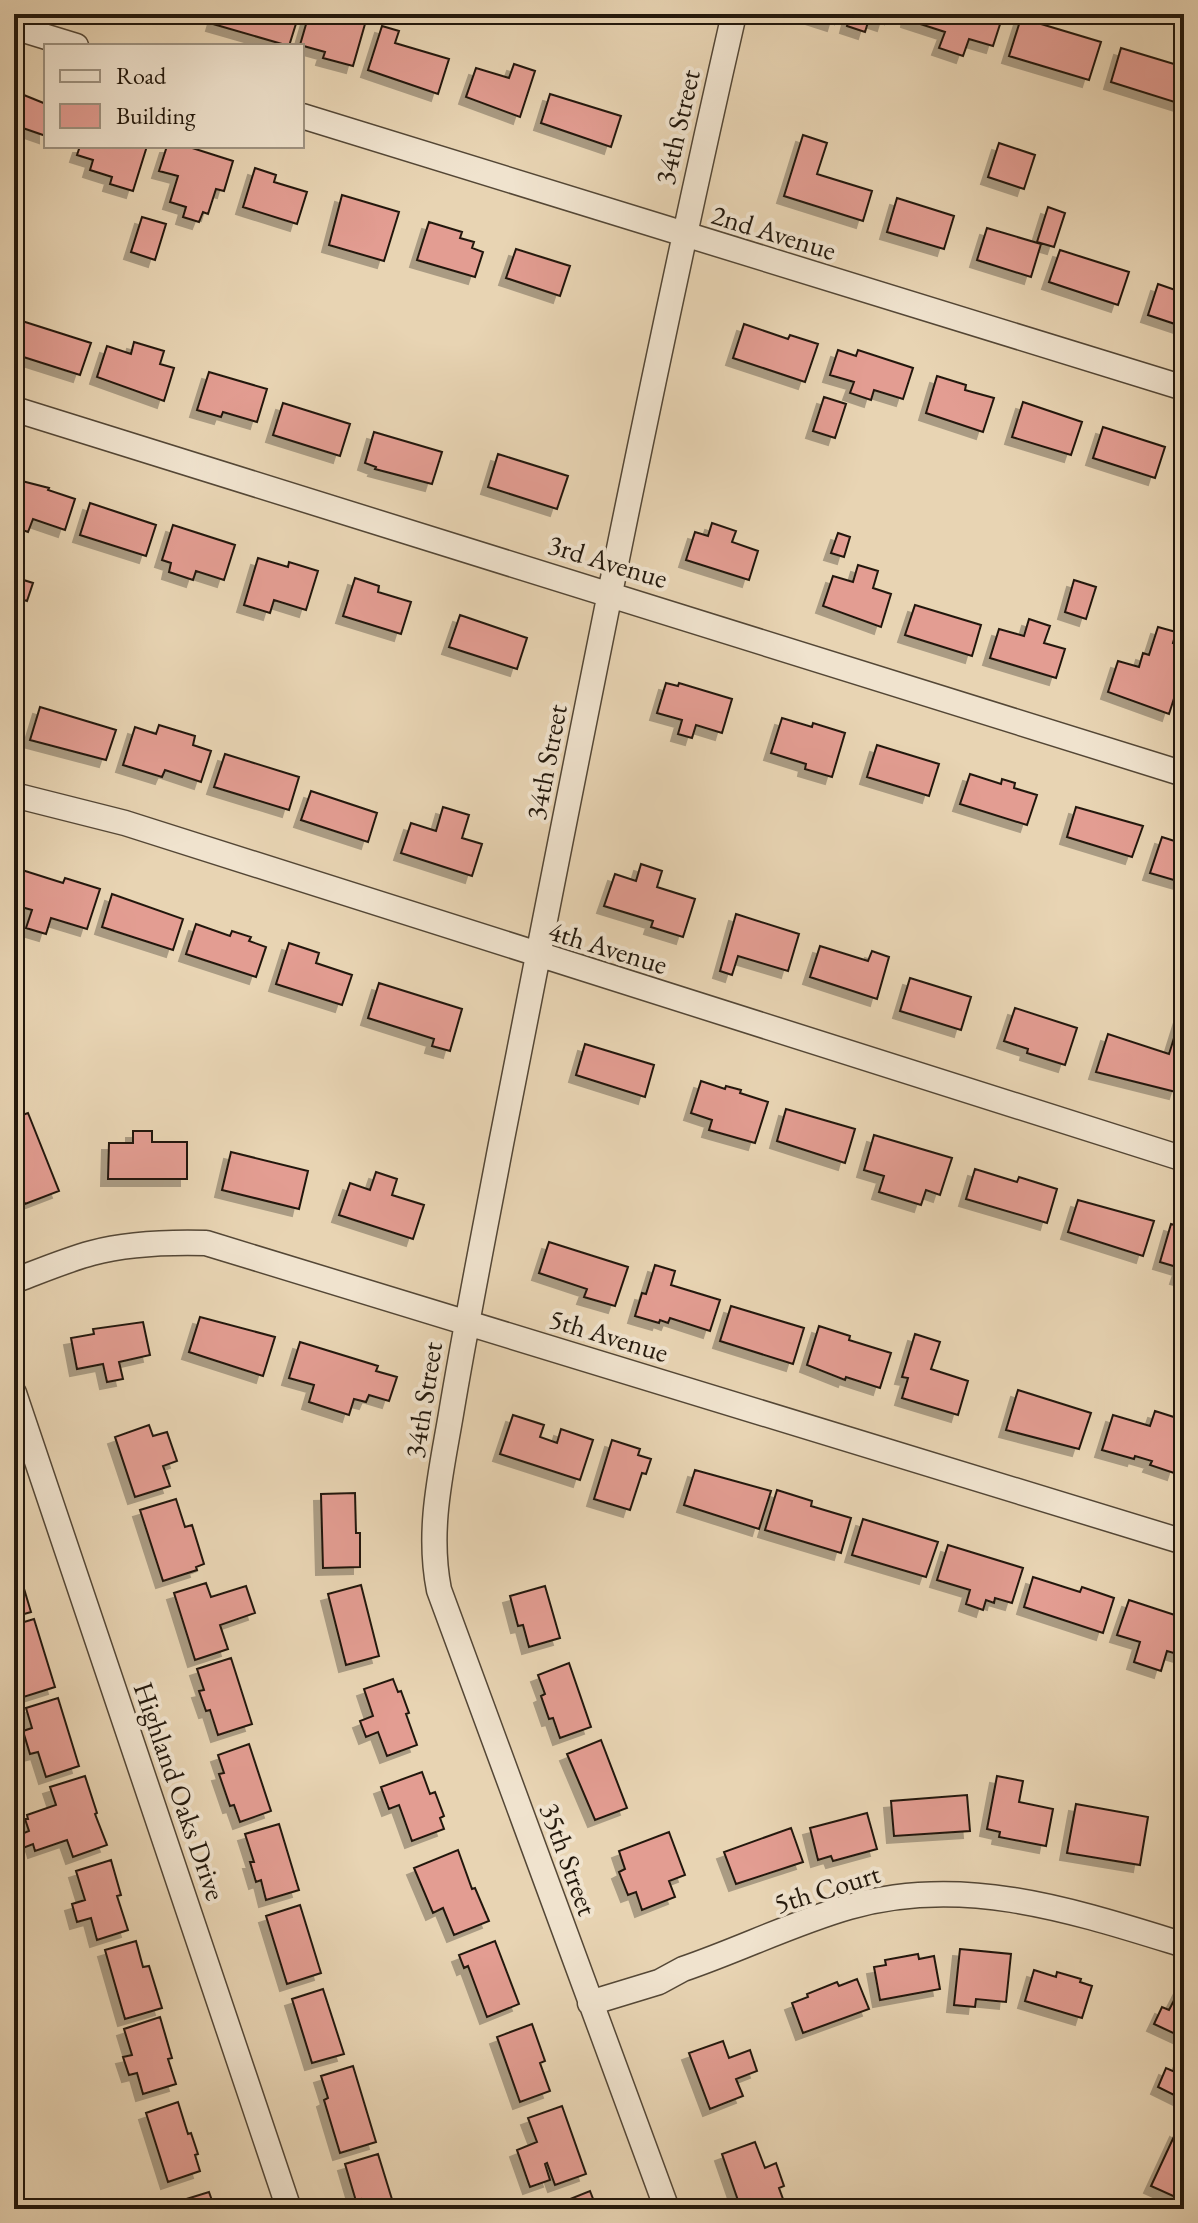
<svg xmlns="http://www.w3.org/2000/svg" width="1198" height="2223" font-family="'EB Garamond',serif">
<defs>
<filter id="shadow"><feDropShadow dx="-7" dy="7" stdDeviation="0" flood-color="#0004"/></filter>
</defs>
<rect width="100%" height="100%" fill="#e8d4b3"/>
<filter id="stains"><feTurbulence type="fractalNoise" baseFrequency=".0025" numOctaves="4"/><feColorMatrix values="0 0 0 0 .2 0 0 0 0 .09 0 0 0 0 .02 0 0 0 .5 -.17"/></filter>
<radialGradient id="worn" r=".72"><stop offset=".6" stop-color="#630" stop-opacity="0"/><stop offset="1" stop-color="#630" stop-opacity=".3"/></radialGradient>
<!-- building -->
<path fill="#e39d92" stroke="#23180c" stroke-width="2" filter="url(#shadow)" d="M216 14H299L289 46 213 24Z
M309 14H329L365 24 353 66 323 58 325 52 300 45Z
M803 14H837L834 24Z
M850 14H887L884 24 869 19 865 32 847 26Z
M909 14H998L1003 15 993 46 969 39 963 56 939 48 945 32 908 20Z
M1021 18 1101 42 1089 80 1009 56Z
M382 26 399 31 395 43 449 59 438 94 368 70Z
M1121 48 1184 67V105L1111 82Z
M514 64 535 71 520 117 466 97 476 68 509 78Z
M14 91 46 104V136L14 125Z
M550 94 621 116 611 147 541 123Z
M803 135 827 143 817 174 872 191 863 221 784 196Z
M999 143 1035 155 1024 189 988 177Z
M80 146H147L133 191 110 184 112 177 90 170 93 160 77 155Z
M167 146H186L233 161 224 191 216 189 208 214 203 212 199 222 183 217 186 207 170 202 178 176 159 171Z
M255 168 276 175 274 182 307 192 297 224 243 207Z
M342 195 399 212 384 261 329 245Z
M897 198 954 216 944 249 887 232Z
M1048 207 1065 213 1054 247 1037 242Z
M142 217 166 224 155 260 131 252Z
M429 222 462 232 460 238 474 242 472 248 483 252 475 277 417 260Z
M987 228 1041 244 1031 277 977 260Z
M516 249 570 266 560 296 506 278Z
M1060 250 1129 272 1118 305 1049 282Z
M1158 284 1184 293V327L1148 315Z
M22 321 91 343 80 375 14 354Z
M744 324 788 339 790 335 818 344 805 382 733 358Z
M134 342 164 351 160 364 174 368 164 401 97 377 107 346 131 354Z
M838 350 856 356 858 350 913 368 903 399 874 390 871 400 850 393 854 382 830 375Z
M209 372 267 389 257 422 223 412 221 417 197 410Z
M937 376 966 385 965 390 994 398 983 432 926 413Z
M824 397 846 404 835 438 813 431Z
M1023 402 1082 422 1071 455 1012 437Z
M283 403 350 424 340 456 273 435Z
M1103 427 1165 447 1155 478 1093 458Z
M374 432 442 452 432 484 375 469 376 467 365 463Z
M498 454 568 476 557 509 488 487Z
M14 479 49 488 48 490 75 499 65 530 33 519 28 532 14 527Z
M90 503 156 525 146 556 80 535Z
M712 523 736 531 732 542 758 551 749 580 686 560 695 532 708 536Z
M173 525 235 545 224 580 196 571 193 580 169 572 171 563 162 560Z
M838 533 850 537 844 557 831 553Z
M258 558 288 567 289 562 318 571 306 610 274 600 270 613 244 605Z
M858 565 878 571 873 588 891 594 881 627 823 606 833 576 853 582Z
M14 577 33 583 27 601 14 597Z
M355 578 379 586 378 592 411 602 401 634 343 616Z
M1074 580 1096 587 1086 619 1065 612Z
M915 605 981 625 972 656 905 635Z
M460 615 527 638 517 669 449 647Z
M1029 619 1050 626 1044 643 1065 649 1056 678 990 658 999 629 1024 636Z
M1158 627 1176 632 1173 643 1184 646V667L1169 714 1108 692 1118 661 1139 667 1143 653 1149 655Z
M666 683 678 686 679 683 732 699 722 733 696 725 692 738 678 734 682 720 657 713Z
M40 707 116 730 106 760 30 740Z
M14 711 24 712 21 746 14 745Z
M782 718 812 727 813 723 845 733 832 777 805 769 806 764 771 753Z
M159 725 195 736 193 745 211 751 201 782 165 770 162 777 123 765 135 727 156 734Z
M877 745 939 764 929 796 867 777Z
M225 754 299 777 289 810 214 787Z
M970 774 1001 784 1002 779 1015 783 1014 788 1037 795 1027 825 960 804Z
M311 791 377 813 368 842 301 820Z
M443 807 469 815 462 838 482 844 472 876 401 853 411 823 436 831Z
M1076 807 1143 826 1132 857 1067 837Z
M1162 837 1184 844V883L1150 873Z
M641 864 662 871 657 887 695 899 683 937 651 927 653 921 604 906 615 874 636 881Z
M22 870 63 883 65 878 100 889 87 929 51 918 46 934 26 928 32 910 14 905Z
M112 894 183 919 173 950 102 927Z
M736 914 799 934 788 971 738 956 732 975 720 971Z
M196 924 230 936 232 931 251 937 249 941 266 947 256 977 186 954Z
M289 943 319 953 316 963 352 975 342 1005 276 984Z
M820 946 868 961 872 951 889 957 877 999 810 977Z
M910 978 971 997 961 1030 900 1011Z
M379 983 462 1009 450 1051 432 1046 434 1039 368 1018Z
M1184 1006V1066L1176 1092 1096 1072 1108 1034 1169 1054Z
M1015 1008 1077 1028 1065 1065 1027 1053 1028 1049 1004 1041Z
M585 1044 654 1065 645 1097 576 1075Z
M701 1081 725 1089 726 1086 741 1090 740 1093 768 1102 755 1143 709 1130 712 1120 691 1113Z
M786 1109 855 1129 845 1163 777 1141Z
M28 1113 59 1191 25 1204 14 1182V1118Z
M133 1131H152V1142H187V1179H108L109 1143H133Z
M874 1135 952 1158 940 1195 926 1190 921 1205 879 1192 884 1176 864 1170Z
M231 1152 308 1171 299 1209 222 1190Z
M975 1169 1017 1182 1019 1177 1057 1189 1047 1223 966 1199Z
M376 1172 397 1179 392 1195 424 1205 413 1239 339 1215 350 1183 370 1190Z
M1078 1200 1154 1221 1143 1256 1068 1232Z
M1171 1224 1184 1228V1279L1177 1277 1180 1268 1160 1262Z
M549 1242 628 1267 615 1306 584 1297 587 1289 539 1273Z
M655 1265 675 1271 671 1285 720 1300 710 1331 670 1318 668 1323 660 1320 659 1323 635 1316 642 1293 646 1294Z
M731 1306 804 1328 793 1364 720 1341Z
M200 1317 275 1337 263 1376 189 1352Z
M143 1322 150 1355 119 1362 123 1379 107 1382 103 1364 77 1369 71 1338 94 1334 93 1329Z
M819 1326 850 1336 849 1340 891 1353 880 1388 846 1377 845 1380 807 1365Z
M915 1334 940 1342 931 1369 968 1381 958 1415 902 1398 908 1378 902 1377Z
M300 1342 378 1366 376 1371 397 1377 389 1401 369 1395 366 1402 354 1399 349 1415 309 1402 314 1385 289 1378Z
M1018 1390 1091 1413 1079 1449 1006 1430Z
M1155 1411 1180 1419 1177 1427 1184 1429V1442L1174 1473 1150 1465 1152 1461 1135 1456 1134 1459 1102 1450 1113 1415 1150 1426Z
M513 1415 544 1425 540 1437 557 1443 561 1429 593 1440 580 1480 500 1454Z
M149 1425 153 1436 167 1432 177 1461 163 1466 170 1486 135 1497 115 1437Z
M612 1440 640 1449 638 1455 651 1459 646 1474 642 1473 630 1510 594 1499Z
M695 1470 771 1491 759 1529 684 1505Z
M777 1490 812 1501 811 1506 851 1518 841 1553 765 1530Z
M355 1493 356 1533H360V1567L323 1568 321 1494Z
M176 1499 185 1527 192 1525 204 1564 196 1567 197 1570 163 1581 140 1510Z
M863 1519 938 1542 926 1577 852 1555Z
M948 1545 1023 1568 1012 1603 995 1598 994 1603 986 1600 983 1610 966 1604 970 1590 937 1580Z
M19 1572 31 1612 14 1617V1573Z
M1033 1577 1080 1592 1082 1587 1114 1598 1103 1633 1024 1607Z
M206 1583 211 1597 246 1586 255 1613 220 1625 228 1649 195 1660 174 1593Z
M361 1585 379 1656 346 1665 328 1594Z
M545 1586 560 1638 529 1647 523 1625 518 1626 510 1596Z
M1129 1600 1184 1618V1656L1167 1651 1161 1671 1134 1662 1140 1642 1117 1635Z
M34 1619 55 1687 14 1700V1625Z
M231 1658 252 1724 218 1735 210 1710 206 1711 199 1691 204 1690 197 1669Z
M569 1663 591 1727 560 1738 553 1718 549 1719 541 1696 545 1694 538 1675Z
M393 1679 398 1692 401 1691 409 1713 406 1714 417 1745 387 1756 378 1732 366 1737 360 1721 373 1716 364 1689Z
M58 1698 79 1766 46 1777 38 1752 30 1754 23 1731 32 1728 26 1708Z
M601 1740 627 1808 595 1820 567 1754Z
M249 1744 271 1811 240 1822 234 1805 230 1806 219 1774 224 1773 218 1755Z
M422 1772 430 1794 435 1792 444 1816 440 1818 444 1829 412 1841 399 1805 389 1809 381 1787Z
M85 1776 97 1813 95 1814 107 1845 73 1857 67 1840 35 1851 33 1844 23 1848 19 1835 29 1831 25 1819H28L27 1815 56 1805 50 1787Z
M997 1776 1023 1781 1019 1802 1053 1809 1046 1846 999 1837 1000 1832 987 1829Z
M967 1795 970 1831 894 1836 891 1801Z
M1076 1804 1148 1817 1140 1865 1067 1853Z
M867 1813 877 1849 833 1861 831 1856 818 1860 810 1828Z
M279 1824 299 1890 266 1900 261 1880 256 1882 250 1862H254L245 1834Z
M791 1828 803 1862 736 1884 724 1852Z
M669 1832 685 1875 669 1881 675 1897 642 1910 636 1892 628 1895 619 1872 625 1869 619 1851Z
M458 1850 472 1889 475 1888 489 1921 454 1935 443 1908 433 1913 414 1868Z
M111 1860 121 1895 117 1896 128 1930 97 1940 91 1918 77 1922 72 1904 85 1900 76 1871Z
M300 1905 321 1973 287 1984 266 1916Z
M136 1941 143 1967 149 1966 162 2008 125 2019 105 1950Z
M495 1941 519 2004 487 2017 468 1966 464 1968 459 1955Z
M960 1949 1011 1954 1006 2002 976 1999 975 2007 954 2005Z
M918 1954 919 1959 934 1956 940 1989 880 2000 874 1967 886 1965 885 1960Z
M1034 1970 1056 1977 1057 1972 1081 1979 1080 1982 1092 1986 1082 2018 1025 2001Z
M857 1979 869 2009 803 2033 792 2003 808 1997 807 1994 837 1982 839 1986Z
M1183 1983H1184V2038L1154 2024 1162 2007 1169 2010Z
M323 1989 344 2054 312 2063 292 1999Z
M160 2017 172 2058 168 2059 176 2084 143 2094 137 2073 129 2075 123 2057 132 2055 124 2029Z
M532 2024 545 2061 540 2063 550 2091 520 2102 497 2037Z
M723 2041 729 2058 750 2050 757 2071 736 2079 743 2096 710 2109 689 2053Z
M1184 2054V2100L1158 2087 1166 2068 1175 2072Z
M353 2066 376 2142 340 2153 324 2100 328 2098 321 2076Z
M178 2102 188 2134 191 2133 198 2154 195 2155 200 2171 168 2182 146 2113Z
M562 2106 586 2174 555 2185 547 2163 545 2164 550 2180 530 2187 517 2150 537 2142 528 2118Z
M1177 2130 1184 2134 1182 2200 1151 2186Z
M755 2142 765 2168 776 2163 784 2186 779 2188 783 2199 776 2202 778 2206 771 2209H741L722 2154Z
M378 2154 395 2209H364L361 2199 356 2201 345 2164Z
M590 2191 597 2209H562L560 2203Z
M209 2192 215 2209H154Z"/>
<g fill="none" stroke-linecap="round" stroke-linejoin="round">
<defs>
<path id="street" d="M14 27 76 46
M302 116 1184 388
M14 409 1184 774
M14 795 125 823 1184 1159
M14 1281C40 1271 66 1260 92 1253 129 1243 168 1242 206 1243L1184 1542
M14 1393 289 2209
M590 2003 659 1982 683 1969C739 1950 793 1923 849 1907 964 1874 1074 1911 1184 1945
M667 2209 439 1590C427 1530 441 1473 451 1414 466 1324 484 1234 501 1144 575 767 648 389 734 14"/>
</defs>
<!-- street casing -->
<use href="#street" stroke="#544736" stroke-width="27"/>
<!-- street -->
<use href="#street" stroke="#f0e3ce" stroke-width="24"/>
</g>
<g text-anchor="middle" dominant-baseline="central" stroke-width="8" stroke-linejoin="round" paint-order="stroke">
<!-- street labels -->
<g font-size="28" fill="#23180c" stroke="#f0e3ce">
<text transform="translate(677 127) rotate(-77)">34th Street</text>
<text transform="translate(774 232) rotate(17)">2nd Avenue</text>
<text transform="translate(608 561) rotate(17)">3rd Avenue</text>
<text transform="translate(546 762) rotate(-79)">34th Street</text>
<text transform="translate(608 947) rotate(17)">4th Avenue</text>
<text transform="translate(609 1335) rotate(17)">5th Avenue</text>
<text transform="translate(423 1400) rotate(-81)">34th Street</text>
<text transform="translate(180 1791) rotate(71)">Highland Oaks Drive</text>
<text transform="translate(569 1859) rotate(70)">35th Street</text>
<text transform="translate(827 1888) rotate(-17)">5th Court</text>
</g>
</g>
<!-- margin -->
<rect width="1198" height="2223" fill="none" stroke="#e8d4b3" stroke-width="48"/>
<rect x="16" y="16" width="1166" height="2191" fill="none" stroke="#23180c" stroke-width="4"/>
<rect x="24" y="24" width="1150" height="2175" fill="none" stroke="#23180c" stroke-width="2"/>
<!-- legend -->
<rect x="44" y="44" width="260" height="104" fill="#f0e3ce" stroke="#9e9280" stroke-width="2"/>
<rect x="60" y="70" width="40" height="12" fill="#f0e3ce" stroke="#9e9280" stroke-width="2"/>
<text x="116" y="84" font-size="24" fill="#23180c">Road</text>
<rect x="60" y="104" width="40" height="24" fill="#e39d92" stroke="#9e9280" stroke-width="2"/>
<text x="116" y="124" font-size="24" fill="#23180c">Building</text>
<rect width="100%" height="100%" filter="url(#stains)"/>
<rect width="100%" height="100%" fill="url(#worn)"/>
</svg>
